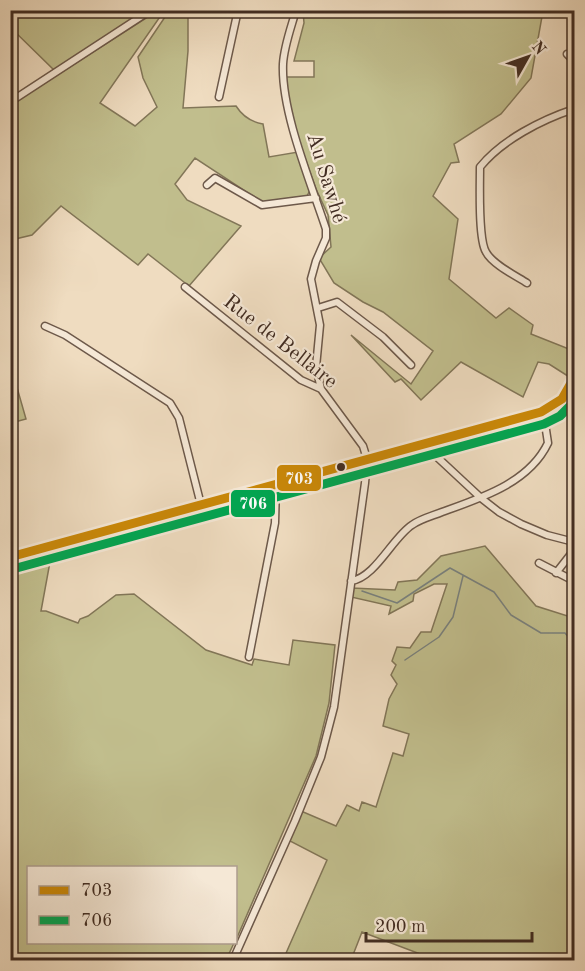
<svg xmlns="http://www.w3.org/2000/svg" width="585" height="971" font-family="'Old Standard TT',serif">
<rect width="100%" height="100%" fill="#efdcc0"/>
<filter id="stains"><feTurbulence type="fractalNoise" baseFrequency=".00333" numOctaves="4"/><feColorMatrix values="0 0 0 0 .2 0 0 0 0 .09 0 0 0 0 .02 0 0 0 .5 -.17"/></filter>
<radialGradient id="worn" r=".72"><stop offset=".6" stop-color="#630" stop-opacity="0"/><stop offset="1" stop-color="#630" stop-opacity=".3"/></radialGradient>
<!-- green -->
<path fill="#c1be8d" stroke="#827658" stroke-width="1.5" d="M10 11H149L105 37 54 70 11 28Z
M157 11H164L100 103 135 126 157 107 143 78 138 57 169 11H188V51L183 108 236 106C243 117 251 122 263 124L269 157 298 152 310 190 307 196 262 202 195 158 175 184 187 200 241 226 189 286 148 254 138 265 61 206 32 235 11 240 10 105Z
M303 11H543L531 78 501 114 454 144 459 162 451 163 433 196 458 219 449 279 496 318 509 308 533 325 531 334 574 351V369L571 378 549 364 538 362 523 397 461 362 421 400 401 379 395 382 351 335 411 384 433 351 383 312 363 302 334 283 319 258 331 247 328 215 316 189 294 127 285 77H314V61H294L304 23Z
M10 375 17 378 16 384 26 419 11 423Z
M485 546 536 606 574 618V960H436L362 932 351 960H283L327 860 288 840 301 811 336 826 347 805 359 811 362 802 376 807 393 753 403 756 409 734 383 726 389 699 397 684 391 675 396 665 392 661 397 647 410 648 421 632H431L447 584H434L414 594 413 601 389 614 391 606 351 597 352 588 395 590 398 582 417 580 441 556Z
M52 551 41 611H46L78 623 80 619 88 616 116 595 134 594 206 650 252 665 254 659 289 665 293 640 335 645 329 703 316 756 236 940V868H28V942L234 943 226 960H11V562Z"/>
<g fill="none" stroke-linecap="round" stroke-linejoin="round">
<!-- stream -->
<path stroke="#79817e" stroke-width="1.5" d="M362 591 397 603 450 568 494 592 511 615 541 633H565L574 644
M405 660 439 637 453 617 463 576"/>
<defs>
<path id="minor" d="M296 10C291 28 284 46 283 64 281 112 311 183 326 229V238L316 261 311 279 320 325 316 367 321 389
M567 54 574 61
M219 97 238 10
M10 102 151 10
M207 185 215 178 262 205 316 198
M527 283C516 276 492 264 486 252 478 239 480 185 480 167 502 140 541 120 574 109
M185 287 301 380 321 389 363 446 367 459 365 483 334 707 321 757 295 821 233 960
M318 308 337 302 383 337 411 365
M45 326 65 335 170 403 179 418 201 505
M423 444 481 498 499 512 521 524 547 535 574 542
M539 563 574 581
M556 573 574 550
M351 581C375 578 393 537 412 525 420 519 432 516 442 512 481 498 529 483 548 443L544 417 541 412
M249 657 275 523 276 485"/>
<path id="major" d="M10 557 541 412C559 404 567 396 574 378"/>
</defs>
<!-- minor casing -->
<use href="#minor" stroke="#6d594a" stroke-width="9"/>
<!-- major casing -->
<use href="#major" stroke="#422d22" stroke-width="11"/>
<!-- minor -->
<use href="#minor" stroke="#f5e8d6" stroke-width="6"/>
<!-- major -->
<use href="#major" stroke="#efdcc0" stroke-width="8"/>
<defs>
<path id="bus-1" d="M10 557 541 412 562 399 574 378"/>
<path id="bus-2" d="M13 569 544 424 560 416 574 402"/>
</defs>
<!-- bus-1 casing -->
<use href="#bus-1" stroke="#f5e8d6" stroke-width="14"/>
<!-- bus-2 casing -->
<use href="#bus-2" stroke="#f5e8d6" stroke-width="14"/>
<!-- bus-1 -->
<use href="#bus-1" stroke="#ca8808" stroke-width="9"/>
<!-- bus-2 -->
<use href="#bus-2" stroke="#00a651" stroke-width="9"/>
</g>
<!-- markers -->
<circle fill="#422d22" stroke="#f5e8d6" stroke-width="2" cx="341" cy="467" r="5"/>
<g text-anchor="middle" dominant-baseline="central" stroke-width="4.5" stroke-linejoin="round" paint-order="stroke">
<!-- street labels -->
<g font-size="21" fill="#422d22" stroke="#f5e8d6">
<text transform="translate(326 178) rotate(73)">Au Sawhé</text>
<text transform="translate(280 342) rotate(38)">Rue de Bellaire</text>
</g>
</g>
<g stroke="#f5e8d6" stroke-width="2">
<rect x="276" y="464" width="46" height="28" rx="6" fill="#ca8808"/>
<rect x="230" y="489" width="46" height="29" rx="6" fill="#00a651"/>
</g>
<g font-size="16" text-anchor="middle" font-weight="bold" fill="#fff">
<text x="299" y="484">703</text>
<text x="253" y="509">706</text>
</g>
<!-- margin -->
<rect width="585" height="971" fill="none" stroke="#efdcc0" stroke-width="36"/>
<rect x="12" y="12" width="561" height="947" fill="none" stroke="#422d22" stroke-width="3"/>
<rect x="18" y="18" width="549" height="935" fill="none" stroke="#422d22" stroke-width="1.5"/>
<!-- legend -->
<rect x="27" y="866" width="210" height="78" fill="#f5e8d6" stroke="#ad9d8e" stroke-width="1.5"/>
<rect x="39" y="886" width="30" height="9" fill="#ca8808" stroke="#ad9d8e" stroke-width="1.5"/>
<text x="81" y="896" font-size="18" fill="#422d22">703</text>
<rect x="39" y="916" width="30" height="9" fill="#00a651" stroke="#ad9d8e" stroke-width="1.5"/>
<text x="81" y="926" font-size="18" fill="#422d22">706</text>
<!-- north arrow -->
<g transform="translate(528 57) rotate(50)" stroke="#f5e8d6" stroke-width="4.5" paint-order="stroke">
<path d="M0-4.5L10 22L0 15L-10 22Z" fill="#422d22"/>
<text y="-9" font-size="16" font-weight="bold" text-anchor="middle" fill="#422d22">N</text>
</g>
<!-- scale -->
<path d="M366 932v9h166v-9" fill="none" stroke="#422d22" stroke-width="3"/>
<text x="375" y="932" font-size="18" fill="#422d22" stroke="#f5e8d6" stroke-width="4.5" paint-order="stroke">200 m</text>
<rect width="100%" height="100%" filter="url(#stains)"/>
<rect width="100%" height="100%" fill="url(#worn)"/>
</svg>
